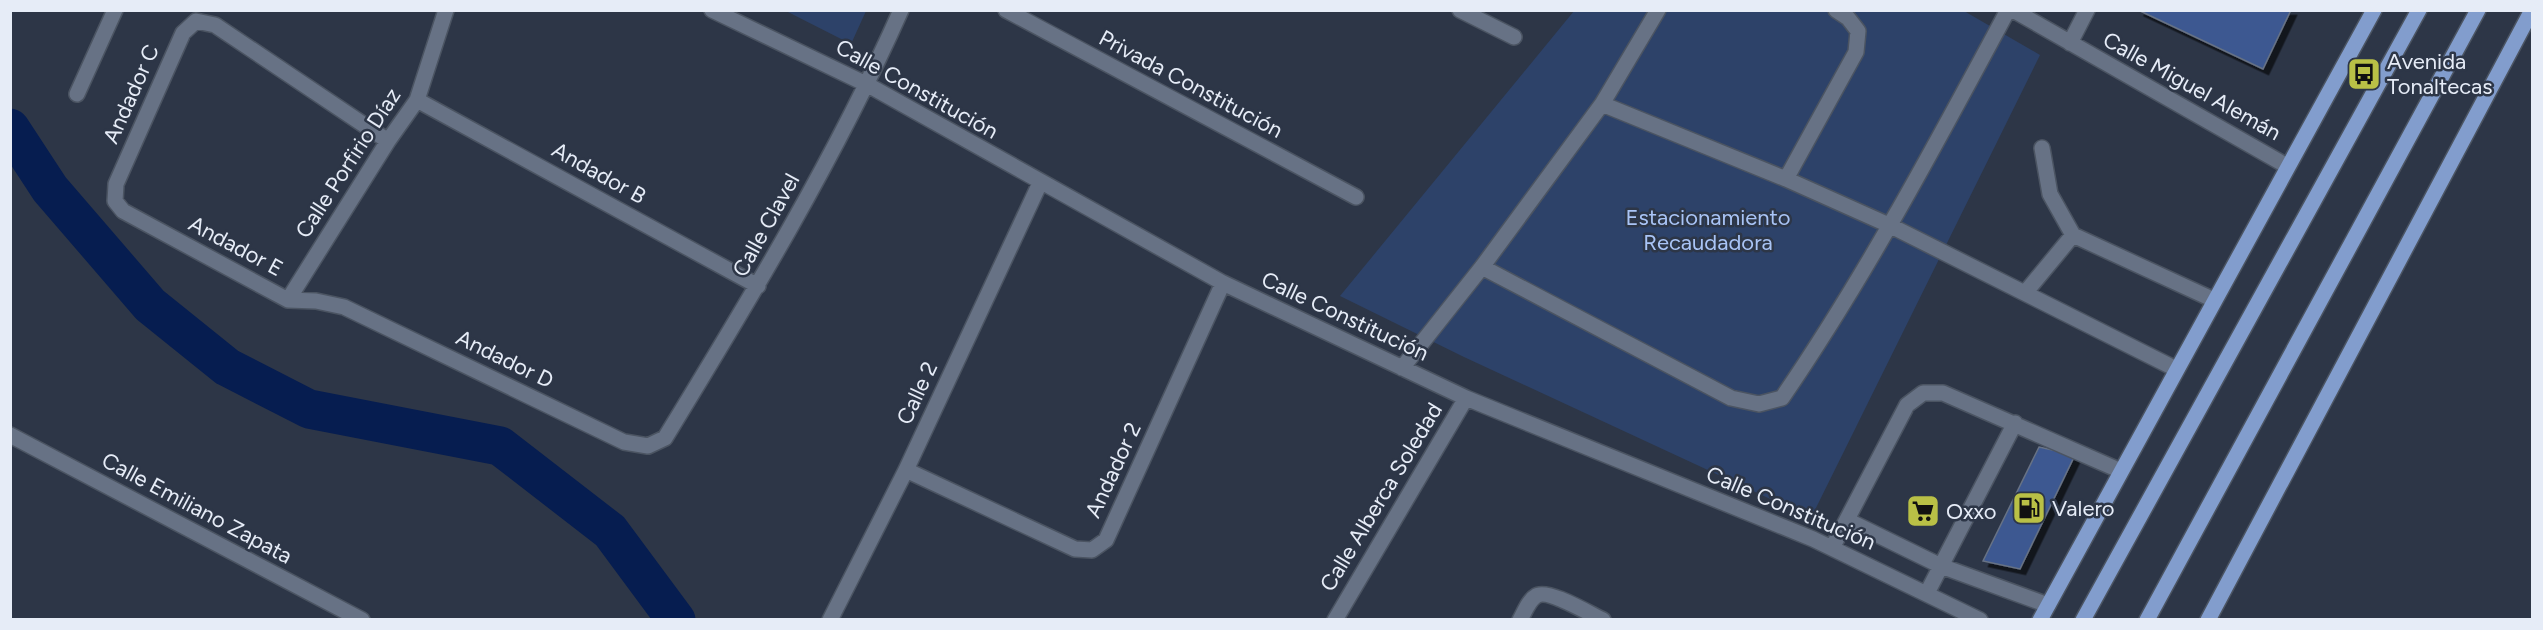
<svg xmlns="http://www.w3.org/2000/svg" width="2543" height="630" font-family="Figtree,sans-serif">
<defs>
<filter id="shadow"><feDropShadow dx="5.5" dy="5.5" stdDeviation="0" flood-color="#0009"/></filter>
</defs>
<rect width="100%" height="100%" fill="#2d3647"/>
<!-- green -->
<path fill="#2d4269" d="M786 11 866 10V11L851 44Z
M1574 11H1964L2040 55 1811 518 1464 357 1340 296Z"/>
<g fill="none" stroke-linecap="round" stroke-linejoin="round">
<!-- canal -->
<path stroke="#061d50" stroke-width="39" d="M10 128 50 189 150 305 227 367 309 409 500 446 610 531 676 620"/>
</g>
<!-- building -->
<path fill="#3c5991" stroke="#677285" stroke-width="1.5" filter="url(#shadow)" d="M2138 10H2291L2263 69Z
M2039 447 2075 455 2020 569 1983 561Z"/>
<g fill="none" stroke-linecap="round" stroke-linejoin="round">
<defs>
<path id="minor" d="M712 10 868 85 1223 283 1466 398 1813 539 1980 620
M1006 10 1356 197
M1460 10 1514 37
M1658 10 1602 104 1786 179 1891 226 2176 369
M2013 10 2287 166
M2070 43 2087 10
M77 94 115 10
M417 100 758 286
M388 141 215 25 196 21 183 33 116 184 115 201 123 211 288 300 316 301 344 307 624 442 648 446 665 438C750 299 835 159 901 10
M2042 148 2050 194 2073 235
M1786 179 1856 52 1858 31 1848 18 1836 10
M1482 267 1731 398 1759 404 1782 398C1867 274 1937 142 2008 10
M2025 293 2073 235 2214 300
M288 300 388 141 417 100 446 10
M1402 368 1482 267 1602 104
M10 435 362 620
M906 470 1075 549 1092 550 1106 540 1223 283
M1847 520 1941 566 2048 605
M1832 548 1907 405 1923 393H1943L2121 471
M1927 593 2015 423
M830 620 906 470 1040 183
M1335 620 1466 398
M1520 620C1524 613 1529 600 1536 596 1547 588 1590 614 1603 620"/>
<path id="major" d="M2040 620 2374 10
M2083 620 2419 10
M2147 620 2478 10
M2208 620 2532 10"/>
</defs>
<!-- minor casing -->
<use href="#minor" stroke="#4b5462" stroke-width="18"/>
<!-- major casing -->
<use href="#major" stroke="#4b5462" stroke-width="18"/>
<!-- minor -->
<use href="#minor" stroke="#677285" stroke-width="15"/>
<!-- major -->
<use href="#major" stroke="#829dcd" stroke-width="15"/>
</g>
<!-- icons -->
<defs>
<symbol id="bus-square" viewBox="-11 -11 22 22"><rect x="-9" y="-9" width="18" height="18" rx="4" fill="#b9c046" stroke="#2d3647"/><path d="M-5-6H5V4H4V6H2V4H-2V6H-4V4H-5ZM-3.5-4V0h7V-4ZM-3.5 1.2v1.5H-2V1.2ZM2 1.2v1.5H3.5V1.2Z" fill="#111"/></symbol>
<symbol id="fuel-square" viewBox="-11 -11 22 22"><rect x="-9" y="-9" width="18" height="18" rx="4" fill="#b9c046" stroke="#2d3647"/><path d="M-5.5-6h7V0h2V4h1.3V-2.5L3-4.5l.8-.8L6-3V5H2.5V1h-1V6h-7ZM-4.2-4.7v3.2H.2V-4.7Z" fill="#111"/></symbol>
<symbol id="supermarket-square" viewBox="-11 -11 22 22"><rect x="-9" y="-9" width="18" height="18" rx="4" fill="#b9c046" stroke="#2d3647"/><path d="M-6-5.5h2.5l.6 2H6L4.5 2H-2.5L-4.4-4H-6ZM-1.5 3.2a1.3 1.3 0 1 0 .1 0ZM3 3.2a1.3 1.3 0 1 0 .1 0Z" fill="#111"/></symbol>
</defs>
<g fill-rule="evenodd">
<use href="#bus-square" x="2345" y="55" width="38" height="38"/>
<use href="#fuel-square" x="2010" y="489" width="38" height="38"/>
<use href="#supermarket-square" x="1904" y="492" width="38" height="38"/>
</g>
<g text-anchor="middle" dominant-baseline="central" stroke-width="5" stroke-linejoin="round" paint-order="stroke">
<!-- poi labels -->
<g font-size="22" fill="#e6ecf7" stroke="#2d3647" text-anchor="start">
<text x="2387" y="61">Avenida<tspan x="2387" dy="25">Tonaltecas</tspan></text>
<text x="2052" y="508">Valero</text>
<text x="1946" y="511">Oxxo</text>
</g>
<!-- street labels -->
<g font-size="22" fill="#e6ecf7" stroke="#2d3647">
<text transform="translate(1191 84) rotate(28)">Privada Constitución</text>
<text transform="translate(2192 86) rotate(29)">Calle Miguel Alemán</text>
<text transform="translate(917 89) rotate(29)">Calle Constitución</text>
<text transform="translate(131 94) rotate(-66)">Andador C</text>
<text transform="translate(348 163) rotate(-57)">Calle Porfirio Díaz</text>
<text transform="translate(599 173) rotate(29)">Andador B</text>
<text transform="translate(766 225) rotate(-61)">Calle Clavel</text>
<text transform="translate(236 246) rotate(28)">Andador E</text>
<text transform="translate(1345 316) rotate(25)">Calle Constitución</text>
<text transform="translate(505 359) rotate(26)">Andador D</text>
<text transform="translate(917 393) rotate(-65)">Calle 2</text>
<text transform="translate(1113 470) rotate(-65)">Andador 2</text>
<text transform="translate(1381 497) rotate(-59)">Calle Alberca Soledad</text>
<text transform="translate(197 508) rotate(28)">Calle Emiliano Zapata</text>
<text transform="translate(1791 508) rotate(23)">Calle Constitución</text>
</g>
<!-- park labels -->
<g font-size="22" fill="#a9c4f6" stroke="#2d3647">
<text x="1708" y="217">Estacionamiento<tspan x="1708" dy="25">Recaudadora</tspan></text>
</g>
</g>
<!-- border -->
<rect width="2543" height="630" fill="none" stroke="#e6ecf7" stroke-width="24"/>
</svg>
